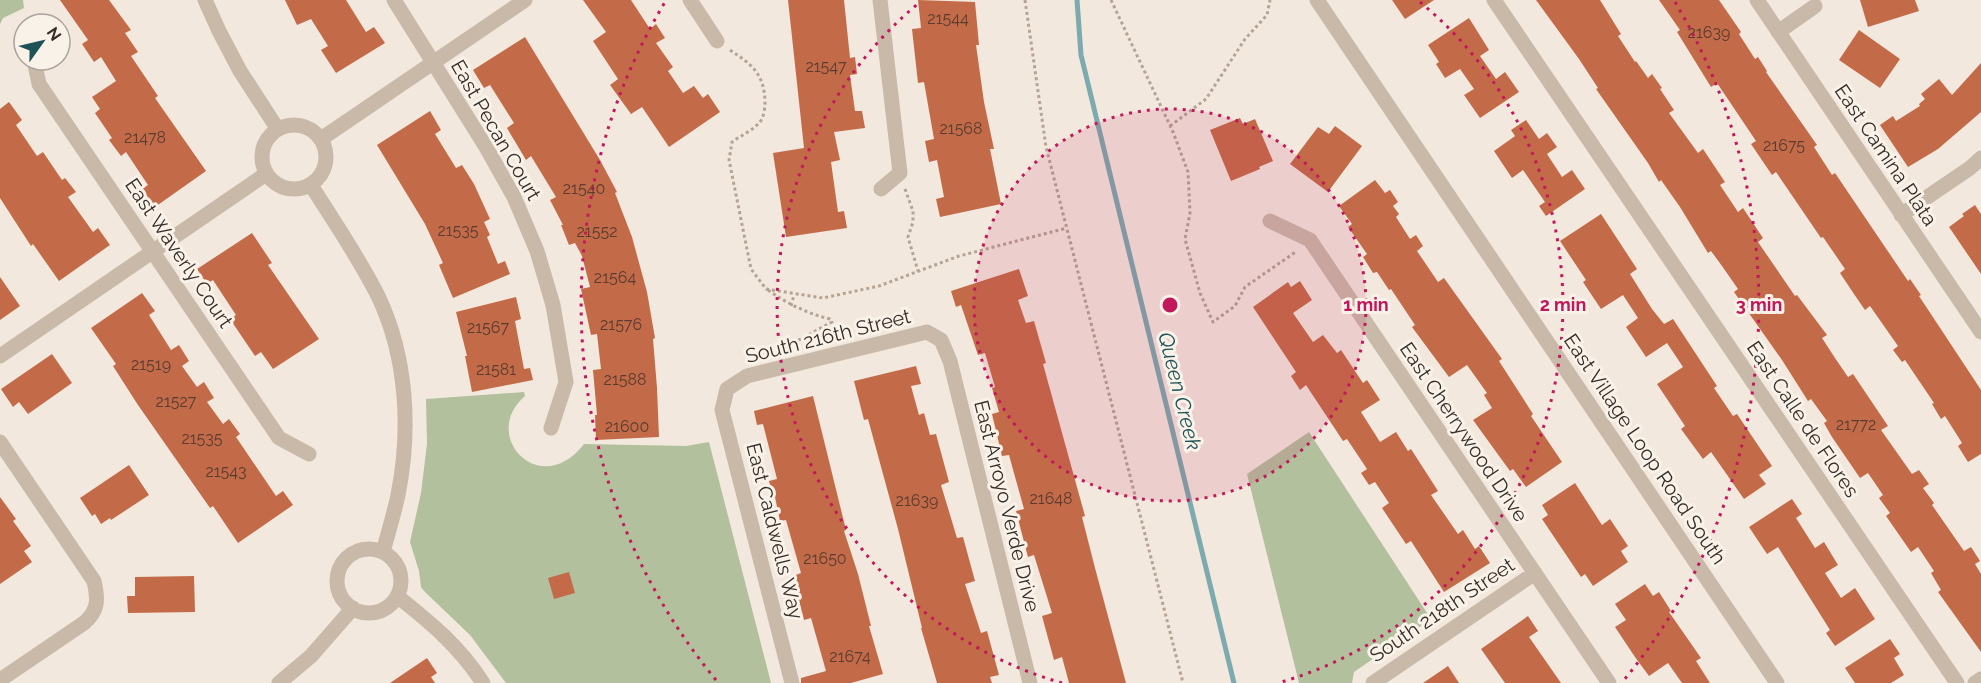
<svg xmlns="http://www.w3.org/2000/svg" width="1981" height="683" font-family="Raleway,sans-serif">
<rect width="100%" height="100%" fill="#f2e8dd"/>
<!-- green -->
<path fill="#b3c09d" d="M0 0H23L24 8 3 18 0 24Z
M524 392 525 396C479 435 540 501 584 444L686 446 709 442 771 683H506L470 635 425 592 421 587 419 571 410 542 421 493 427 444 426 399Z
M1309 432 1431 619 1354 672 1352 683H1299L1247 474Z"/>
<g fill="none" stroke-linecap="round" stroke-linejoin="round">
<!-- stream -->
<path stroke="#7caaae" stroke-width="5" d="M1077 0 1081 55 1234 683"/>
</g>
<!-- building -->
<path fill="#c36b49" d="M60 0H109L131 30 125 33 138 52 131 56 158 96 155 98 206 171 155 207 142 189 148 185 126 152 121 156 109 140 112 138 95 113 100 109 92 97 116 81 101 57 94 62 82 44 88 40Z
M285 0H346L366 32 374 27 385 43 336 73 321 50 328 46 311 19 297 25Z
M583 0H631L650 29 656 24 665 38 656 43 673 67 668 71 683 93 694 86 703 98 708 94 720 112 669 147 642 107 631 114 610 85 618 79 593 41 606 32Z
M788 0H844L850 58 855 57 857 74 850 75 855 111H862L865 128 834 132 840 160 831 162 838 212 844 211 847 228 786 237 773 153 804 148Z
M918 0 975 2 979 45H976L984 102 994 149H990L1001 204 940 217 936 199 944 197 937 160 929 162 925 141 934 139 924 82 918 83 912 29 921 28Z
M1392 0H1434L1405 19Z
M1536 0H1600L1621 34 1618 36 1635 62 1636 61 1648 78 1652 74 1662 88 1660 89 1674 110 1669 113 1698 153 1703 149 1725 182 1720 185 1738 212 1743 208 1763 238 1758 242 1795 296 1797 295 1827 335 1822 338 1835 358 1848 377 1853 374 1888 426 1881 430 1912 474 1919 470 1929 484 1923 488 1934 503 1932 505 1964 551 1971 547 1980 561 1975 564 1981 574V652L1938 592 1941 590 1931 573 1934 571 1918 547 1911 552 1886 516 1890 513 1879 498 1883 495 1868 473 1860 478 1832 437 1824 423 1827 421 1811 399 1808 401 1782 360 1734 292 1738 289 1722 266 1711 251 1708 253 1680 207 1661 180 1659 182 1648 163 1596 89 1598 88 1579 59Z
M1659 0H1719L1741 32 1739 34 1755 59 1758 57 1767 71 1766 72 1817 145 1814 147 1832 175 1835 173 1908 281 1910 279 1921 295 1919 296 1981 390V454L1968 462 1958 446 1962 443 1945 416 1941 419 1932 404 1934 403 1905 360 1902 362 1893 350 1898 346 1870 306 1865 310 1856 297 1840 273 1845 269 1823 237 1821 238 1776 172 1772 175 1751 144 1756 141 1717 83 1711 87 1677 32 1680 30Z
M1860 0H1915L1919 11 1868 27Z
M1469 18 1489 50 1480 56 1496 79 1505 72 1519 92 1480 118 1464 95 1474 89 1460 69 1445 78 1436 64 1439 62 1428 45Z
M1859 30 1900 59 1880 88 1839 60Z
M525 37 600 160 617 192 615 193 632 237 647 292 655 338 653 339 657 388 659 437 596 440 595 415H597L593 370 601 369 597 334 591 335 581 289 590 287 582 256 575 243 569 245 561 225H563L550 200 556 197 531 156 526 160 507 128 514 123 490 85 484 88 473 70Z
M1981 63V112L1938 149 1908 167 1880 125 1893 116 1896 121 1920 106 1919 104 1925 99 1921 94 1939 79 1952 95Z
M9 102 22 120 16 125 37 156 43 152 62 180 65 178 76 192 68 197 93 232 98 228 110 245 59 281 33 244 31 246 0 198V109Z
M430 111 441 130 435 134 456 168 462 165 474 184 490 219 484 222 490 235 487 237 498 264 505 261 510 274 453 298 439 265 443 263 425 224 377 145Z
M1240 118 1243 124 1255 119 1273 161 1259 167 1260 169 1231 181 1210 130Z
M1526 120 1539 139 1547 133 1557 147 1547 154 1562 177 1572 170 1585 189 1546 216 1539 206 1545 202 1523 170 1512 178 1494 151 1515 136 1511 130Z
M1335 126 1362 146 1328 192 1290 164 1318 127 1329 134Z
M1375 180 1385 193 1390 190 1398 202 1393 206 1399 214 1396 217 1410 239 1416 235 1423 246 1417 251 1438 282 1444 278 1502 359 1499 361 1533 414 1531 416 1562 462 1526 487 1513 469 1510 471 1473 420 1492 408 1484 395 1487 393 1467 365 1449 377 1412 327 1415 325 1391 289 1389 290 1377 272 1373 273 1363 257 1367 254 1348 227 1352 224 1339 206Z
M1975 205 1981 214V274L1949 227 1964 216 1962 214Z
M1601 214 1637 269 1630 274 1652 309 1664 324 1673 319 1717 386 1714 388 1733 416 1737 414 1772 466 1759 475 1766 484 1744 499 1711 452 1703 459 1681 429 1685 426 1657 384 1683 367 1667 343 1646 357 1626 327 1638 318 1623 295 1601 309 1583 282 1586 280 1560 241Z
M252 233 272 263 268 265 319 339 273 369 261 352 255 356 230 319 236 315 213 280 207 284 197 269Z
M1019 269 1028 296 1018 300 1026 323 1034 321 1046 363 1043 364 1085 516 1082 517 1095 568 1126 683H1069L1062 657 1054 660 1042 616 1052 613 1034 555 1028 557 1016 511 1024 509 1009 455 1002 456 992 414 999 412 992 388 995 387 985 353 978 355 961 305 956 307 951 291Z
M0 277 20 306 0 320Z
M1300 281 1312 300 1293 313 1313 342 1323 335 1337 353 1341 350 1363 383 1367 380 1380 400 1361 412 1380 442 1396 432 1408 451 1411 449 1438 491 1431 495 1458 534 1463 530 1475 549 1479 546 1490 563 1444 592 1411 541 1406 544 1382 508 1389 503 1375 482 1369 485 1361 473 1367 469 1347 439 1343 441 1306 385 1300 390 1291 376 1296 372 1253 307 1288 282 1291 287Z
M142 293 155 311 149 315 171 350 179 345 189 361 182 366 197 387 204 382 214 398 207 402 223 424 229 419 240 434 236 437 276 496 283 491 293 505 238 543 213 506 210 508 138 405 113 366 116 364 91 328Z
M516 297 521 319 515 321 524 369 530 368 533 380 472 392 465 356H467L456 312Z
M52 354 72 383 28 414 19 402 13 407 1 389Z
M916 366 921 384 911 386 919 415 924 413 930 435 936 434 949 482 941 485 957 538 963 537 975 581 965 584 981 633 987 631 999 675 990 677 992 683H937L921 628H922L898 529 868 419 864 420 854 381Z
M813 396 846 530 844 531 858 574 871 626H869L883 674 851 683H801V678L826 671 811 618 804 620 793 576 801 573 786 520 780 521 775 497H773L769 481 777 479 763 424 757 425 754 411Z
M129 465 149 495 111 520 110 518 101 524 95 514 92 516 80 498Z
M1575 483 1602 525 1610 519 1628 546 1621 551 1628 562 1593 586 1585 574 1581 577 1542 519 1548 515 1542 505Z
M0 497 16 519 13 521 31 546 24 551 32 562 0 584Z
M1792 499 1802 514 1796 518 1815 548 1824 542 1838 565 1825 573 1841 598 1855 588 1875 619 1835 646 1826 633 1830 630 1778 547 1767 554 1749 527Z
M569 572 575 593 554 599 548 578Z
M194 576 195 612 128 613 127 596H135V577Z
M1645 584 1653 596 1659 592 1671 611 1669 612 1701 658 1696 661 1710 683H1682L1668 663 1649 676 1635 657 1615 627 1626 620 1615 604Z
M1528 616 1538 631 1529 637 1561 683H1505L1481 649Z
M1890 639 1900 654 1894 658 1904 675 1891 683H1855L1845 668Z
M427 658 437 673 431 677 435 683H390Z
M1448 666 1459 683H1423Z"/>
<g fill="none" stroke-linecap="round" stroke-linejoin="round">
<!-- path -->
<path stroke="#b5a393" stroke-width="3" stroke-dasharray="3 3" stroke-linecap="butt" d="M1025 0 1046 147 1183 683
M1111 0 1173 132 1188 172 1190 213 1185 239 1200 293 1213 322 1235 306 1245 287 1297 251
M730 50C751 64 764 73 765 101 765 108 764 118 759 123 752 131 740 136 732 142L729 160 751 269 766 289 823 298 879 286 959 256 1067 228
M1170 126 1206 99 1245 39 1267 15 1270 0
M905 189 913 211V222L908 237 918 271
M768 290C788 304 806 313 830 319L832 322 797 341 798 347
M791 306 794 295"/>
<!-- minor -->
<path stroke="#c9b9a9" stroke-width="15" d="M205 0 219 31 240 71 277 128
M394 0 486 147 514 197 537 251 553 305 566 382 551 428
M690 0 717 41
M880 0 900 173 881 189
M1317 0 1777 683
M1494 0 1957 683
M1757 0 1981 332
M1778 32 1815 6
M34 60 39 84 279 438 309 454
M262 157a32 32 0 1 1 64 0a32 32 0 1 1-64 0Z
M321 139 525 0
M311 185C334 222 360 259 379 298 407 358 411 430 398 495 394 514 388 533 383 552
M1901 215 1970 168 1981 158
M1270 221 1310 240 1609 683
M0 356 266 174
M0 442 94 581C98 599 99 610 84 623L0 680
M337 581a32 32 0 1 1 64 0a32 32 0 1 1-64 0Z
M397 596C431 623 459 646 483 683
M279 683 311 656 353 608
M792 683 722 410 727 389 747 376 927 332 941 340 950 361 1030 683
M1373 683 1535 573
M1975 683 1981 679"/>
</g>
<!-- distance rings -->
<circle cx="1170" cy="305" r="196" fill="#c2185b" fill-opacity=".12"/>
<g fill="none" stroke="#c2185b" stroke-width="3" stroke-dasharray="3 6">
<circle cx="1170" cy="305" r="196"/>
<path d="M1062 683A393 393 0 0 1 920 2M1420 2A393 393 0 0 1 1278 683"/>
<path d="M716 680A589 589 0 0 1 665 2M1675 2A589 589 0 0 1 1624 680"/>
</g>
<g text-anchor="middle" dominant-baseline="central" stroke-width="6" stroke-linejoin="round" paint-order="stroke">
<!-- number labels -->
<g font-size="16" fill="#5a3c30">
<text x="948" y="18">21544</text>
<text x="1709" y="32">21639</text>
<text x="826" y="66">21547</text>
<text x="961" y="128">21568</text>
<text x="145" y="137">21478</text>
<text x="1784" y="145">21675</text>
<text x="584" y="188">21540</text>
<text x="458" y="230">21535</text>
<text x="597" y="231">21552</text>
<text x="615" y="277">21564</text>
<text x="621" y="324">21576</text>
<text x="488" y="327">21567</text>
<text x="151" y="364">21519</text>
<text x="496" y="369">21581</text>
<text x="625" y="379">21588</text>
<text x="176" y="401">21527</text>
<text x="1856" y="424">21772</text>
<text x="627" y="426">21600</text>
<text x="202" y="438">21535</text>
<text x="226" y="471">21543</text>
<text x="1051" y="498">21648</text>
<text x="917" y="500">21639</text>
<text x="825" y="558">21650</text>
<text x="850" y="656">21674</text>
</g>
<!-- street labels -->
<g font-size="20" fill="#372d28" stroke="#f9f2e9">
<text transform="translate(496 130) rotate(60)">East Pecan Court</text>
<text transform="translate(1886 155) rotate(56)">East Camina Plata</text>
<text transform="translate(179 253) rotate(56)">East Waverly Court</text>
<text transform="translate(828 336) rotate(-14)">South 216th Street</text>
<text transform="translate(1803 419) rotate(56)">East Calle de Flores</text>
<text transform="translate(1464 432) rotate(56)">East Cherrywood Drive</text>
<text transform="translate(1645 449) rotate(56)">East Village Loop Road South</text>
<text transform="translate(1007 506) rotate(76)">East Arroyo Verde Drive</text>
<text transform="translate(775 531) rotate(76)">East Caldwells Way</text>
<text transform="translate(1442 610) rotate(-34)">South 218th Street</text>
</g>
<!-- water labels -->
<g font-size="21" font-style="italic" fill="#1f5257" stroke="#f9f2e9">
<text transform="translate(1180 391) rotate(76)">Queen Creek</text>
</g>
</g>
<circle cx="1170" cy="305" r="9" fill="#c2185b" stroke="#f9f2e9" stroke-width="3"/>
<g font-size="18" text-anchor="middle" font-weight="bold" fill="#c2185b" stroke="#f9f2e9" stroke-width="6" stroke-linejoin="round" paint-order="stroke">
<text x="1366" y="311">1 min</text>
<text x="1563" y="311">2 min</text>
<text x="1759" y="311">3 min</text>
</g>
<!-- north arrow -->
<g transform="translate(42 42) rotate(56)"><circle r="28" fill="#f9f2e9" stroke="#aba39c" stroke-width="1.5"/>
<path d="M0-4.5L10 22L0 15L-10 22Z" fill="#1f5257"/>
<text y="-9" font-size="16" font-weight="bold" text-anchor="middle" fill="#372d28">N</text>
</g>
</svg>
